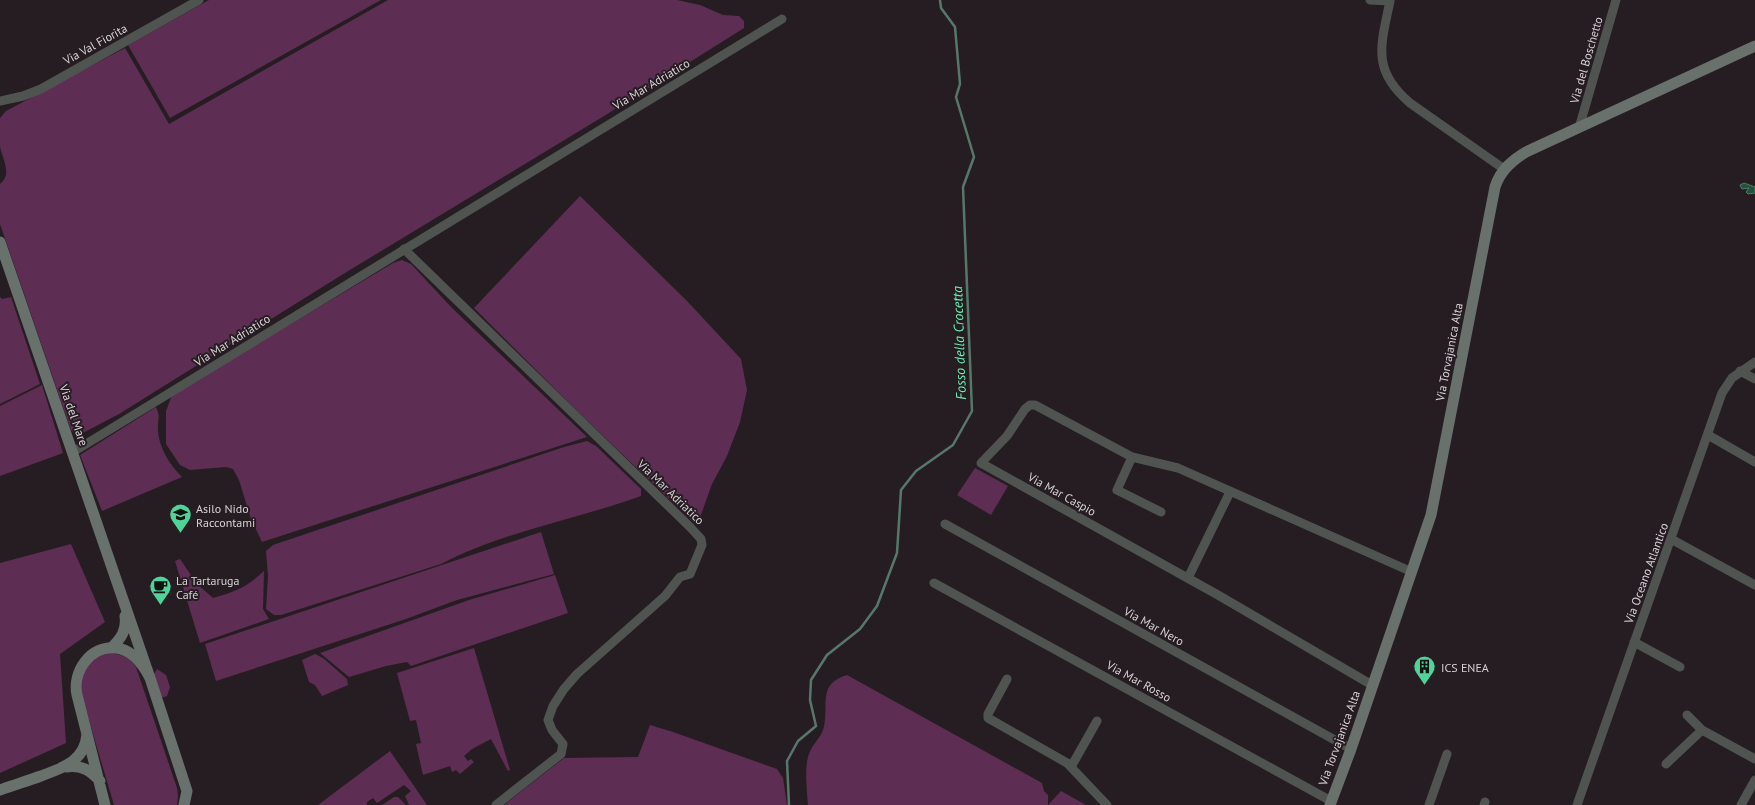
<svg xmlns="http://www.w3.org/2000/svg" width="1755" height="805" font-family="'PT Sans',sans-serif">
<rect width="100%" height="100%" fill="#261d23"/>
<!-- green -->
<path fill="#5e2d53" d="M209 0H381L170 118 128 45Z
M388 0H677L700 5 723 15 739 16 744 21V28L604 116 340 276 119 414 77 436 71 430 0 224V184C13 174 2 159 0 146 0 137 0 127 0 118L6 111 125 48 169 124Z
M580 196 688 302 741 359 747 390 740 422 727 456 712 484 697 526 570 404 474 308Z
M402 260 411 264 452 308 587 437 262 542 251 519 239 480 233 469 226 467 190 470 180 465 166 444V411L172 395 393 263Z
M0 297 2 299 11 297 40 384 0 404Z
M42 385 63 453 0 476V406Z
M156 407C161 418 157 420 158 431 159 448 170 465 182 477L102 511 80 455Z
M587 441 596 446 641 489V496C575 520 504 531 441 564L281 615H274L266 609 268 576 266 551 273 545 564 447Z
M975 468 1008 486 991 515 957 495Z
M541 532 554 574 457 600 406 619 216 681 205 644Z
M71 544 105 622 60 654 66 743 0 773V563Z
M180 559 197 584 213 598C235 592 247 587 264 571L263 609 269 619 200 643 175 561Z
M555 575 568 613 411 666 407 662 386 666 349 677 320 653 469 600Z
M474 648 510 770 508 771 491 739 472 749 464 756 468 761 471 759 474 762 460 774 456 770 452 772 450 766 423 775 416 744 421 743 416 720 410 721 397 673Z
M106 653C118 653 129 656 136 667L177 788 178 797 177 805H114L80 690V680L91 659Z
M315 654 323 658 347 679 348 685 322 696 315 685 309 682 302 660Z
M157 669 166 675 170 687 167 696 164 697H160L154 674Z
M847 675 1042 783 1044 791 1048 795V805L1061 791 1086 805H808C807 791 804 767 809 754 812 744 822 737 824 727 829 704 817 684 847 675Z
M650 725 673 732 777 769 783 778 787 805H504L564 758 638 757Z
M390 751 427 805H409L405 796 411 791 404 785 377 803 373 798 367 802V805H318Z
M394 797H398L406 805H382Z"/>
<!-- water -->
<path fill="#20533b" stroke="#577869" d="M1744 183 1755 187V193L1748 194 1746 192 1749 188 1742 189 1740 185Z"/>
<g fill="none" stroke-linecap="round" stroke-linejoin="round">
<!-- stream -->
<path stroke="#577869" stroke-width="2.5" d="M789 805 787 761 798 741 816 726 810 700 811 680 827 655 860 629 877 606 897 553 901 490 916 471 953 445 972 411 963 187 974 157 956 97 960 84 955 27 941 8 940 0"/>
<!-- street -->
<path stroke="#4f5451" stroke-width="9" d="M1370 0 1390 1C1381 45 1371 70 1410 103L1504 169
M0 101 23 96 41 89 199 0
M1579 128 1616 0
M404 249 690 527 701 539 702 545 690 574 680 577 665 596 577 674 564 689 553 706 548 720 552 730 563 744 561 754 496 805
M1740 371 1755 379
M1708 435 1755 462
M73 452 782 19
M1132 457 1178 468 1412 572
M1161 512 1117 490 1132 457 1035 405H1030L1025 409 1007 436 981 463 1218 595 1372 685
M945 524 1351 749
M1671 539 1755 585
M1188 578 1230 492
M934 583 1331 801
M1634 642 1680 667
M1007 679 988 714V718L1067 763 1107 805
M1687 715 1702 730
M1666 764 1702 730 1755 759
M1071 767 1097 721
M1429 805 1447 754
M1484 805 1485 802
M1577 805 1722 393 1732 378 1755 362
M1741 805 1755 780"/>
<!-- secondary -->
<path stroke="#69716c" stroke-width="11" d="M0 242 150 678
M111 648C121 639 127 630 125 616
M66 767C82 765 90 770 100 781
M0 790C14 785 27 781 41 776 63 768 85 761 87 734
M105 805 77 695C72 672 90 645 116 648 133 650 143 664 150 678L187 791 184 805
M1330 805 1351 749 1431 515 1495 187C1500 171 1511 161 1526 152L1755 46"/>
</g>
<!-- icons -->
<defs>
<symbol id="school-pin" viewBox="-11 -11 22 30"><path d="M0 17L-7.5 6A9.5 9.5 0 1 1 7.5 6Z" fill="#4fd399" stroke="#261d23"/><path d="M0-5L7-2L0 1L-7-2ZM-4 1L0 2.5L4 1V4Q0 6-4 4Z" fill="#111"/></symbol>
<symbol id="cafe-pin" viewBox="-11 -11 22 30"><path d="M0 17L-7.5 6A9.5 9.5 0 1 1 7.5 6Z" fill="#4fd399" stroke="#261d23"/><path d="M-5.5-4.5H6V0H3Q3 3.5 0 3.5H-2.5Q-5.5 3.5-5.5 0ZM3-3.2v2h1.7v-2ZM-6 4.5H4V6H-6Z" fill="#111"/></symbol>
<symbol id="building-pin" viewBox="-11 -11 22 30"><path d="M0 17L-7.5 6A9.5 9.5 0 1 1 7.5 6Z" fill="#4fd399" stroke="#261d23"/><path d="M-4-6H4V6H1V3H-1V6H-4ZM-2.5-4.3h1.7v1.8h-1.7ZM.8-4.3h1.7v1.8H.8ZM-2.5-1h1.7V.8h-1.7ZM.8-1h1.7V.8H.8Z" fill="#111"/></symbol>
</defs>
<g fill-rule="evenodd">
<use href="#school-pin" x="168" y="502" width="25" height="34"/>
<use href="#cafe-pin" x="148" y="574" width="25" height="34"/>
<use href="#building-pin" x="1412" y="654" width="25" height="34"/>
</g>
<g text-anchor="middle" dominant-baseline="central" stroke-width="4" stroke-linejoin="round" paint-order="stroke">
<!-- street labels -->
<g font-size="12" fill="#d6d0d4" stroke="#261d23">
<text transform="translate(95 44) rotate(-29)">Via Val Fiorita</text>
<text transform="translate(1586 60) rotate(-74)">Via del Boschetto</text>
<text transform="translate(651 84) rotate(-31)">Via Mar Adriatico</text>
<text transform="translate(232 340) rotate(-32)">Via Mar Adriatico</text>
<text transform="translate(1449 352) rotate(-79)">Via Torvajanica Alta</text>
<text transform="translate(74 415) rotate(71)">Via del Mare</text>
<text transform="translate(671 492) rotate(44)">Via Mar Adriatico</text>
<text transform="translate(1062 494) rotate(29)">Via Mar Caspio</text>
<text transform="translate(1646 573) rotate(-70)">Via Oceano Atlantico</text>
<text transform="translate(1154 626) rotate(29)">Via Mar Nero</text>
<text transform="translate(1139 681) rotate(29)">Via Mar Rosso</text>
<text transform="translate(1339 738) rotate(-70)">Via Torvajanica Alta</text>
</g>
<!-- poi labels -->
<g font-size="12" fill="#d6d0d4" stroke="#261d23" text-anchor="start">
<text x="196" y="508">Asilo Nido<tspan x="196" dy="14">Raccontami</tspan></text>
<text x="176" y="580">La Tartaruga<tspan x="176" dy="14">Café</tspan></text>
<text x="1441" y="667">ICS ENEA</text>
</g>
<!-- water labels -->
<g font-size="14" font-style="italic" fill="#6bedb1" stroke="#261d23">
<text transform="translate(959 343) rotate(-92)">Fosso della Crocetta</text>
</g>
</g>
</svg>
